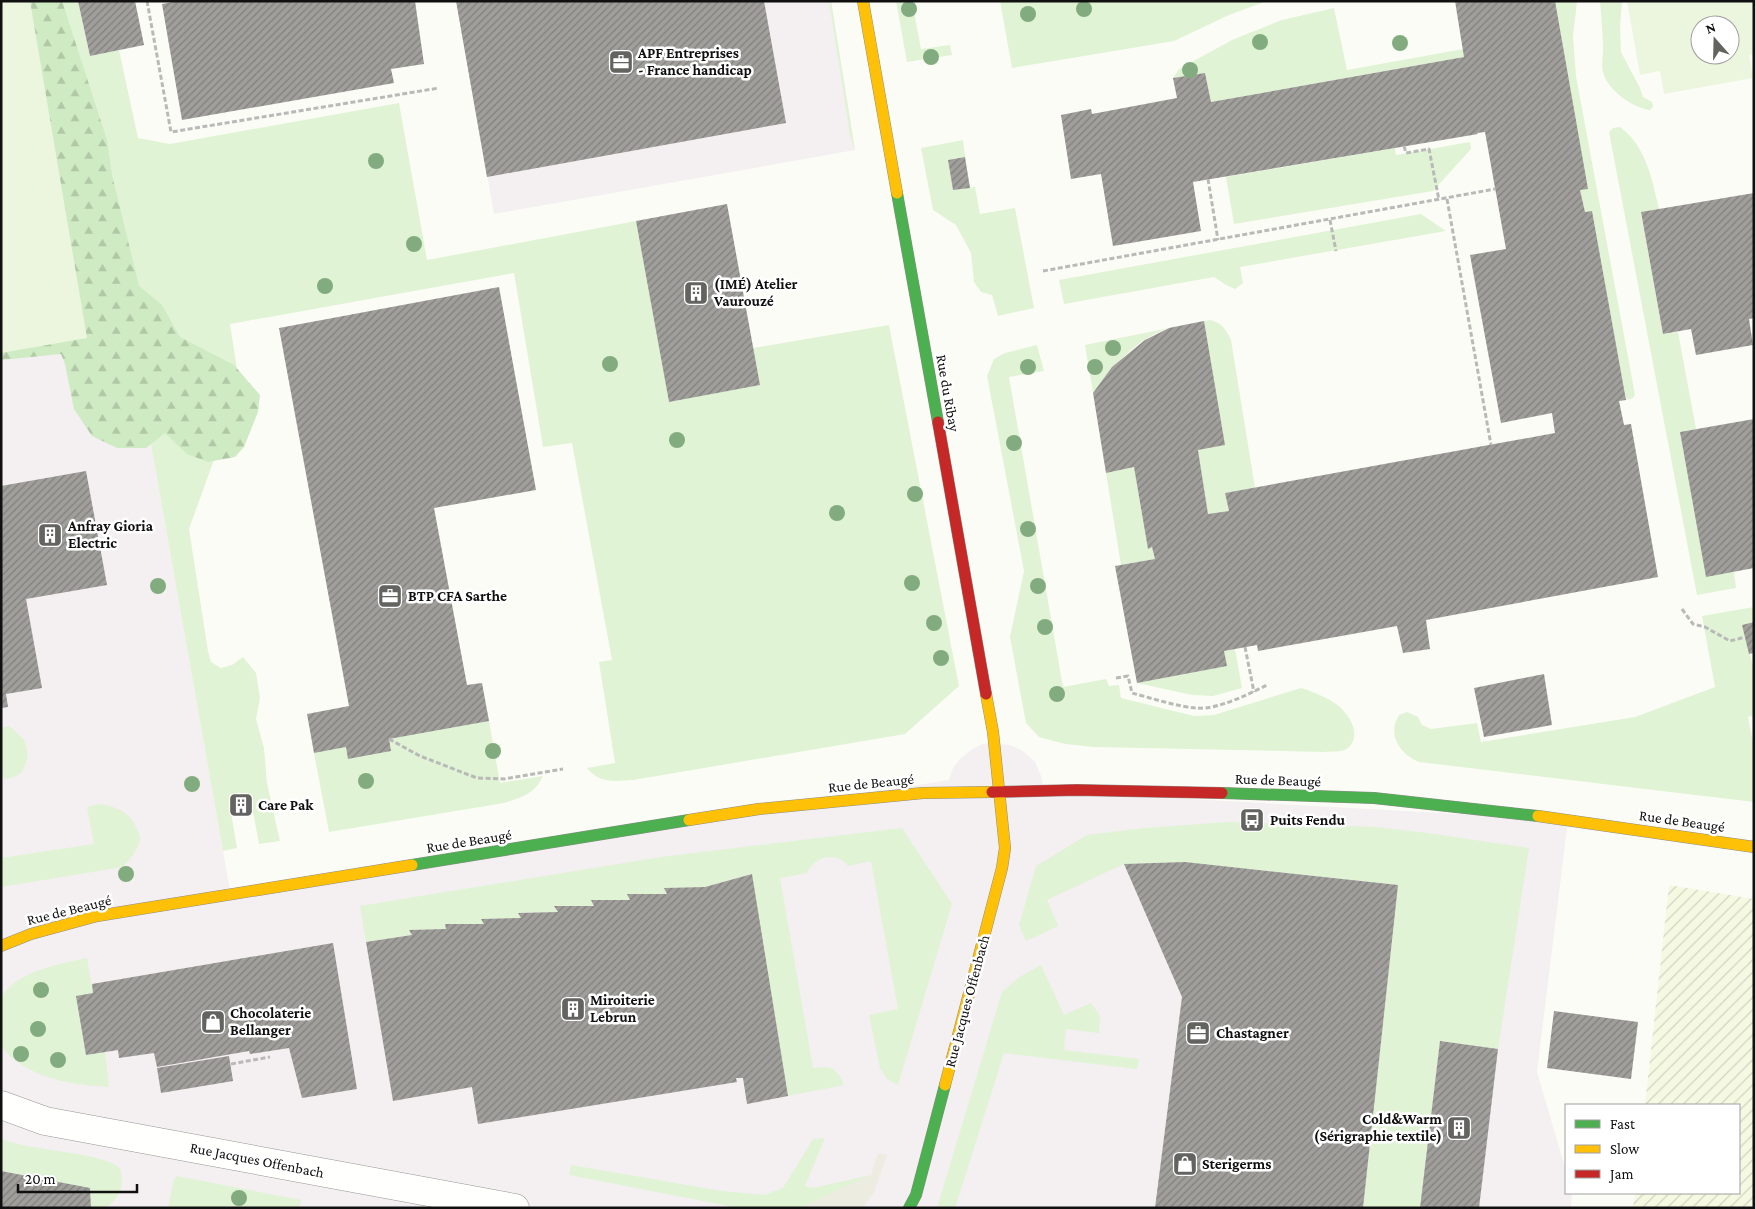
<svg xmlns="http://www.w3.org/2000/svg" width="1755" height="1209" font-family="'Crimson Pro',serif">
<defs>
<pattern id="farmland-furrows" width="10" height="10" patternUnits="userSpaceOnUse" patternTransform="scale(1.25)"><rect width="10" height="10" fill="#f6f9e2"/><path d="M-1 1l2-2M0 10L10 0M9 11l2-2" fill="none" stroke="#d2d4c1"/></pattern>
<pattern id="forest-firs" width="22" height="20" patternUnits="userSpaceOnUse" patternTransform="scale(1.25)"><rect width="22" height="20" fill="#cfebc3"/><path d="M5 1l3.5 6h-7zM16 11l3.5 6h-7z" fill="#b1c8a6"/></pattern>
<pattern id="building-hatch" width="6" height="6" patternUnits="userSpaceOnUse" patternTransform="scale(1.25)"><rect width="6" height="6" fill="#a09f9b"/><path d="M-1 1l2-2M0 6l6-6M5 7l2-2" fill="none" stroke="#81807d"/></pattern>
</defs>
<rect width="100%" height="100%" fill="#fcfcf6"/>
<!-- industrial -->
<path fill="#f4eff1" d="M456 1H831L855 150 494 214Z
M131 331 231 896 949 780 953 768 961 758 971 750 982 744 994 743 1010 745 1023 751 1035 762 1041 776 1044 791 1568 820 1537 1072 1566 1171V1193H1572L1571 1208H1V353Z"/>
<!-- farmland -->
<path fill="url(#farmland-furrows)" d="M1669 885 1754 899V1208H1633L1635 1193H1739V1105H1645Z"/>
<!-- grass -->
<path fill="#e0f3d5" d="M29 1H78L90 56 119 50 138 138 170 144 399 103 427 260 636 221 669 402 760 385 753 348 889 325 959 686 905 734 633 780C614 781 600 784 587 768L615 763 599 662 612 660 572 443 543 447 514 273 230 324 240 388 189 529 208 651 211 662 221 668 232 665 243 657 256 673 260 698 256 719 264 748 267 783 280 841 259 844 250 796 229 800 237 848 223 851 131 331Z
M829 1H831L855 150 850 135Z
M896 1H912L921 49 950 45 952 55 907 62Z
M1000 1H1267L1229 15 1174 41 1012 68Z
M1555 1H1577L1573 37 1576 76 1635 395 1633 398 1626 400 1592 211 1585 212 1580 190Z
M1600 1H1622L1620 27 1621 52 1640 88 1643 97 1652 102 1653 107 1650 110C1633 108 1607 90 1603 72 1601 65 1603 56 1603 49 1603 33 1601 17 1600 1Z
M1334 8 1347 70 1458 50 1463 49 1464 57 1211 102 1205 73 1173 78 1179 69 1232 40 1282 20Z
M1620 127C1646 146 1652 179 1659 209L1641 213 1663 334 1678 332 1696 429 1680 432 1706 576 1734 572 1736 588 1697 595 1609 132 1613 128Z
M963 140 965 157 948 160 953 190 975 187 980 214 1015 208 1034 308 998 316 992 295 981 292 974 282 971 253 956 225 933 210 921 148Z
M1470 142 1471 149 1433 191 1234 224 1226 177 1395 148 1396 155Z
M1421 214 1446 231 1240 267 1243 283 1235 289 1226 285 1214 277 1064 304 1059 280Z
M1210 320C1222 323 1226 329 1231 340L1255 488 1225 493 1229 511 1208 514 1198 450 1224 445 1204 321C1193 323 1180 325 1169 328 1136 339 1113 366 1093 393L1085 345 1204 321Z
M1037 345 1044 371 1009 377 1063 687 1106 679 1109 686 1119 685 1121 698 1194 716 1214 715 1301 688C1314 692 1329 698 1340 707 1350 716 1362 736 1348 748 1342 753 1331 751 1324 752L1094 747 1065 744 1039 737 1026 723 1010 637 1024 571 987 376 994 359 1005 353Z
M1134 467 1148 548 1152 547 1155 559 1121 565 1106 473Z
M1754 607V622L1742 625 1754 669V715L1748 717 1754 747V802L1419 762C1401 755 1386 735 1399 715L1407 712 1418 717 1422 725 1431 729 1477 723 1481 742 1635 717 1715 687 1702 616Z
M1235 649 1242 688 1213 696 1192 695 1137 683 1226 666 1224 651Z
M489 721 500 783 543 776C534 795 522 797 504 803L329 832 314 753 346 747 349 759 391 751 389 739Z
M9 726C14 730 20 735 24 740 30 751 28 770 16 776 13 778 8 778 4 779L1 762V728Z
M100 804C117 807 130 812 137 829 139 833 140 836 140 840 137 851 130 859 123 867L1 887V858L94 844 87 807Z
M1228 822 1376 827 1427 833 1529 848 1498 1049 1440 1041 1420 1208H1363L1398 885 1185 862 1124 864 1047 900 1058 926 1026 941 1019 925 1036 866 1087 835 1145 828Z
M902 828 952 904 898 1085 887 1079 880 1068 869 1015 898 1009 871 861 848 866C837 851 814 856 807 873L780 878 813 1068C831 1066 836 1066 844 1085L788 1096 751 874 705 887 664 888 667 894H628L630 900H591L594 906H555L558 912 518 913 521 918 482 919 484 924H445L446 929 410 930 412 935 366 942 360 906 661 857Z
M87 958 93 993 86 1055 105 1052 109 1087C75 1085 40 1080 14 1059 9 1055 3 1050 1 1044 0 1036 1 1007 1 998 16 971 60 964 87 958Z
M1041 965 1064 1015 1091 1003 1100 1016 1099 1033 1066 1029 1064 1050 1139 1059 1137 1069 1004 1053 955 1208H937L1002 992 1018 978Z
M825 1138 805 1186 813 1188 871 1175 801 1208H739L569 1175 571 1165 722 1191 764 1195 783 1188 813 1139Z
M1 1139C24 1147 47 1149 71 1153 88 1156 105 1158 120 1168 124 1187 121 1195 107 1208H91L90 1188 1 1171Z
M177 1176 301 1200 299 1208H168L174 1179Z"/>
<!-- forest -->
<path fill="url(#forest-firs)" d="M18 1H62L107 140 112 175 139 286 162 305 180 337 234 365 260 395 258 412 244 447 235 457 208 462 187 454 165 433 146 448H117L92 436 74 409 65 364 61 354 1 360V299Z"/>
<!-- pitch -->
<path fill="#ecf6df" fill-rule="evenodd" d="M1 1H30L87 338 1 353Z
M1627 1H1754V54L1749 55 1753 78 1664 94 1660 71 1640 75ZM1700 25H1730V55H1700Z"/>
<!-- plaza -->
<path fill="#edece1" d="M878 1153 887 1155 874 1192 863 1208H801L871 1175Z"/>
<!-- building -->
<path fill="url(#building-hatch)" d="M78 1H135L144 45 90 56Z
M178 1H415L424 64 391 69 394 83 182 120 162 4Z
M456 1H764L786 123 487 177Z
M1455 1H1555L1588 189 1580 190 1585 212 1592 211 1626 400 1619 401 1624 425 1631 424 1658 577 1426 620 1430 649 1403 653 1397 626 1258 651 1257 645 1224 651 1227 666 1137 683 1115 566 1155 559 1152 547 1148 549 1134 467 1106 473 1093 393 1112 367 1145 340 1169 328 1204 321 1225 445 1198 450 1208 514 1229 511 1225 493 1555 433 1552 413 1501 423 1470 255 1506 249 1485 132 1477 133 1478 134 1193 182 1201 231 1113 246 1101 174 1071 179 1061 115 1091 109 1092 114 1177 98 1173 78 1205 73 1211 102 1464 57Z
M965 157 970 188 953 190 948 160Z
M1754 193V318L1749 319 1753 345 1696 355 1691 329 1663 334 1641 212Z
M727 204 760 385 669 402 636 221Z
M499 287 536 490 434 508 467 685 482 683 489 721 389 739 391 751 348 759 346 747 314 753 307 714 349 706 279 328Z
M1754 419V568L1706 577 1680 432Z
M86 471 107 585 26 599 42 688 6 694 8 707 1 708V486Z
M1754 622V653L1749 654 1742 625Z
M1544 674 1552 725 1484 737 1474 688Z
M250 796 253 809 231 813 229 800Z
M1185 862 1398 885 1363 1208H1155L1182 997 1124 864Z
M752 874 788 1096 747 1104 743 1078H736L737 1082 478 1124 472 1087 393 1101 366 942 412 935 409 930 446 929 445 924H484L481 919 521 918 518 913 558 912 554 906H594L591 900H630L627 894H667L664 888 705 887Z
M333 943 357 1089 302 1098 289 1048 250 1054 249 1051 157 1067 154 1053 119 1058 118 1050 86 1055 76 996 93 993 92 984Z
M1554 1011 1638 1022 1631 1079 1547 1068Z
M1440 1041 1498 1049 1479 1208H1420Z
M229 1056 233 1081 161 1093 157 1068Z
M1 1171 90 1188 91 1208H1Z"/>
<g fill="none" stroke-linecap="round" stroke-linejoin="round">
<defs>
<path id="street" d="M1 1105 45 1121 515 1208"/>
<path id="fast" d="M897 193 938 422
M1222 793 1374 798 1538 816
M412 865 689 820
M909 1208 916 1195 945 1085"/>
<path id="slow" d="M863 1 897 193
M1538 816 1754 847
M689 820 759 809 923 793 992 792
M1 946 31 934 97 916 412 865
M945 1085 1002 868 1005 848 993 732 986 694"/>
<path id="jam" d="M938 422 986 694
M992 792 1077 790 1222 793"/>
</defs>
<!-- street casing -->
<use href="#street" stroke="#969694" stroke-width="29"/>
<!-- fast casing -->
<use href="#fast" stroke="#8d8d8a" stroke-width="12"/>
<!-- slow casing -->
<use href="#slow" stroke="#8d8d8a" stroke-width="12"/>
<!-- jam casing -->
<use href="#jam" stroke="#8d8d8a" stroke-width="12"/>
<!-- path -->
<path stroke="#b9b9b8" stroke-width="3" stroke-dasharray="5 2.5" stroke-linecap="butt" d="M147 1 171 132 439 88
M1404 146 1406 153 1429 149 1439 200
M1208 179 1218 240
M1447 199 1491 445
M1330 220 1336 251
M1043 271 1495 189
M1682 609 1693 624 1705 627 1730 641 1745 637
M1245 647 1254 692
M1116 678 1128 676 1132 693C1151 698 1178 707 1197 708 1217 710 1249 694 1267 685
M389 739 420 756 477 778 504 779 563 769
M231 1064 270 1057"/>
<!-- street -->
<use href="#street" stroke="#fffffe" stroke-width="28"/>
<!-- fast -->
<use href="#fast" stroke="#4caf50" stroke-width="11"/>
<!-- slow -->
<use href="#slow" stroke="#ffc107" stroke-width="11"/>
<!-- jam -->
<use href="#jam" stroke="#c62828" stroke-width="11"/>
</g>
<!-- trees -->
<g fill="#82ac7f">
<circle cx="909" cy="9" r="8"/>
<circle cx="1084" cy="9" r="8"/>
<circle cx="1028" cy="14" r="8"/>
<circle cx="1260" cy="42" r="8"/>
<circle cx="1400" cy="43" r="8"/>
<circle cx="931" cy="57" r="8"/>
<circle cx="1190" cy="70" r="8"/>
<circle cx="376" cy="161" r="8"/>
<circle cx="414" cy="244" r="8"/>
<circle cx="325" cy="286" r="8"/>
<circle cx="1113" cy="348" r="8"/>
<circle cx="610" cy="364" r="8"/>
<circle cx="1028" cy="367" r="8"/>
<circle cx="1095" cy="367" r="8"/>
<circle cx="677" cy="440" r="8"/>
<circle cx="1014" cy="443" r="8"/>
<circle cx="915" cy="494" r="8"/>
<circle cx="837" cy="513" r="8"/>
<circle cx="1028" cy="529" r="8"/>
<circle cx="912" cy="583" r="8"/>
<circle cx="158" cy="586" r="8"/>
<circle cx="1038" cy="586" r="8"/>
<circle cx="934" cy="623" r="8"/>
<circle cx="1045" cy="627" r="8"/>
<circle cx="941" cy="658" r="8"/>
<circle cx="1057" cy="694" r="8"/>
<circle cx="493" cy="751" r="8"/>
<circle cx="366" cy="781" r="8"/>
<circle cx="192" cy="784" r="8"/>
<circle cx="126" cy="874" r="8"/>
<circle cx="41" cy="990" r="8"/>
<circle cx="38" cy="1029" r="8"/>
<circle cx="21" cy="1054" r="8"/>
<circle cx="58" cy="1060" r="8"/>
<circle cx="239" cy="1198" r="8"/>
</g>
<!-- icons -->
<defs>
<symbol id="office-square" viewBox="-11 -11 22 22"><rect x="-9" y="-9" width="18" height="18" rx="4" fill="#636360" stroke="#fff"/><path d="M-6-3h4V-5.5h4V-3h4V5H-6ZM-1-4.5V-3h2v-1.5ZM-6 0V1H6V0Z" fill="#fff"/></symbol>
<symbol id="building-square" viewBox="-11 -11 22 22"><rect x="-9" y="-9" width="18" height="18" rx="4" fill="#636360" stroke="#fff"/><path d="M-4-6H4V6H1V3H-1V6H-4ZM-2.5-4.3h1.7v1.8h-1.7ZM.8-4.3h1.7v1.8H.8ZM-2.5-1h1.7V.8h-1.7ZM.8-1h1.7V.8H.8Z" fill="#fff"/></symbol>
<symbol id="bus-square" viewBox="-11 -11 22 22"><rect x="-9" y="-9" width="18" height="18" rx="4" fill="#636360" stroke="#fff"/><path d="M-5-6H5V4H4V6H2V4H-2V6H-4V4H-5ZM-3.5-4V0h7V-4ZM-3.5 1.2v1.5H-2V1.2ZM2 1.2v1.5H3.5V1.2Z" fill="#fff"/></symbol>
<symbol id="shop-square" viewBox="-11 -11 22 22"><rect x="-9" y="-9" width="18" height="18" rx="4" fill="#636360" stroke="#fff"/><path d="M-5-2.5h2.3a2.7 3.5 0 0 1 5.4 0H5L5.5 6h-11ZM-1.5-2.5h3a1.5 2.3 0 0 0-3 0Z" fill="#fff"/></symbol>
</defs>
<g fill-rule="evenodd">
<use href="#office-square" x="607" y="48" width="28" height="28"/>
<use href="#building-square" x="682" y="279" width="28" height="28"/>
<use href="#building-square" x="36" y="521" width="28" height="28"/>
<use href="#office-square" x="376" y="582" width="28" height="28"/>
<use href="#building-square" x="227" y="791" width="28" height="28"/>
<use href="#bus-square" x="1238" y="806" width="28" height="28"/>
<use href="#building-square" x="559" y="995" width="28" height="28"/>
<use href="#shop-square" x="199" y="1008" width="28" height="28"/>
<use href="#office-square" x="1184" y="1019" width="28" height="28"/>
<use href="#building-square" x="1445" y="1114" width="28" height="28"/>
<use href="#shop-square" x="1171" y="1150" width="28" height="28"/>
</g>
<g text-anchor="middle" dominant-baseline="central" stroke-width="5" stroke-linejoin="round" paint-order="stroke">
<!-- poi labels -->
<g font-size="15" font-weight="bold" fill="#101010" stroke="#fff" text-anchor="start">
<text x="638" y="53">APF Entreprises<tspan x="638" dy="17">- France handicap</tspan></text>
<text x="714" y="284">(IMÉ) Atelier<tspan x="714" dy="17">Vaurouzé</tspan></text>
<text x="68" y="526">Anfray Gioria<tspan x="68" dy="17">Electric</tspan></text>
<text x="408" y="596">BTP CFA Sarthe</text>
<text x="258" y="805">Care Pak</text>
<text x="1270" y="820">Puits Fendu</text>
<text x="590" y="1000">Miroiterie<tspan x="590" dy="17">Lebrun</tspan></text>
<text x="230" y="1013">Chocolaterie<tspan x="230" dy="17">Bellanger</tspan></text>
<text x="1216" y="1033">Chastagner</text>
<text x="1442" y="1119" text-anchor="end">Cold&amp;Warm<tspan x="1442" dy="17">(Sérigraphie textile)</tspan></text>
<text x="1202" y="1164">Sterigerms</text>
</g>
<!-- street labels -->
<g font-size="15" fill="#101010" stroke="#fff">
<text transform="translate(948 393) rotate(80)">Rue du Ribay</text>
<text transform="translate(1278 780) rotate(2)">Rue de Beaugé</text>
<text transform="translate(871 783) rotate(-6)">Rue de Beaugé</text>
<text transform="translate(1682 821) rotate(8)">Rue de Beaugé</text>
<text transform="translate(469 841) rotate(-9)">Rue de Beaugé</text>
<text transform="translate(69 910) rotate(-14)">Rue de Beaugé</text>
<text transform="translate(967 1001) rotate(-75)">Rue Jacques Offenbach</text>
<text transform="translate(257 1160) rotate(11)">Rue Jacques Offenbach</text>
</g>
</g>
<!-- border -->
<rect width="1755" height="1209" fill="none" stroke="#101010" stroke-width="5"/>
<!-- legend -->
<rect x="1565" y="1104" width="175" height="90" fill="#ffffff" stroke="#9f9f9f"/>
<rect x="1575" y="1120" width="25" height="8" fill="#4caf50" stroke="#9f9f9f"/>
<text x="1610" y="1129" font-size="15" fill="#101010">Fast</text>
<rect x="1575" y="1145" width="25" height="8" fill="#ffc107" stroke="#9f9f9f"/>
<text x="1610" y="1154" font-size="15" fill="#101010">Slow</text>
<rect x="1575" y="1170" width="25" height="8" fill="#c62828" stroke="#9f9f9f"/>
<text x="1610" y="1179" font-size="15" fill="#101010">Jam</text>
<!-- north arrow -->
<g transform="translate(1715 40) rotate(340)"><circle r="24" fill="#ffffff" stroke="#9f9f9f"/>
<path d="M0-4L9 19L0 12L-9 19Z" fill="#636360"/>
<text y="-8" font-size="14" font-weight="bold" text-anchor="middle" fill="#101010">N</text>
</g>
<!-- scale -->
<path d="M18 1184v8h119v-8" fill="none" stroke="#101010" stroke-width="2.5"/>
<text x="25" y="1184" font-size="15" fill="#101010" stroke="#ffffff" stroke-width="4" paint-order="stroke">20 m</text>
</svg>
